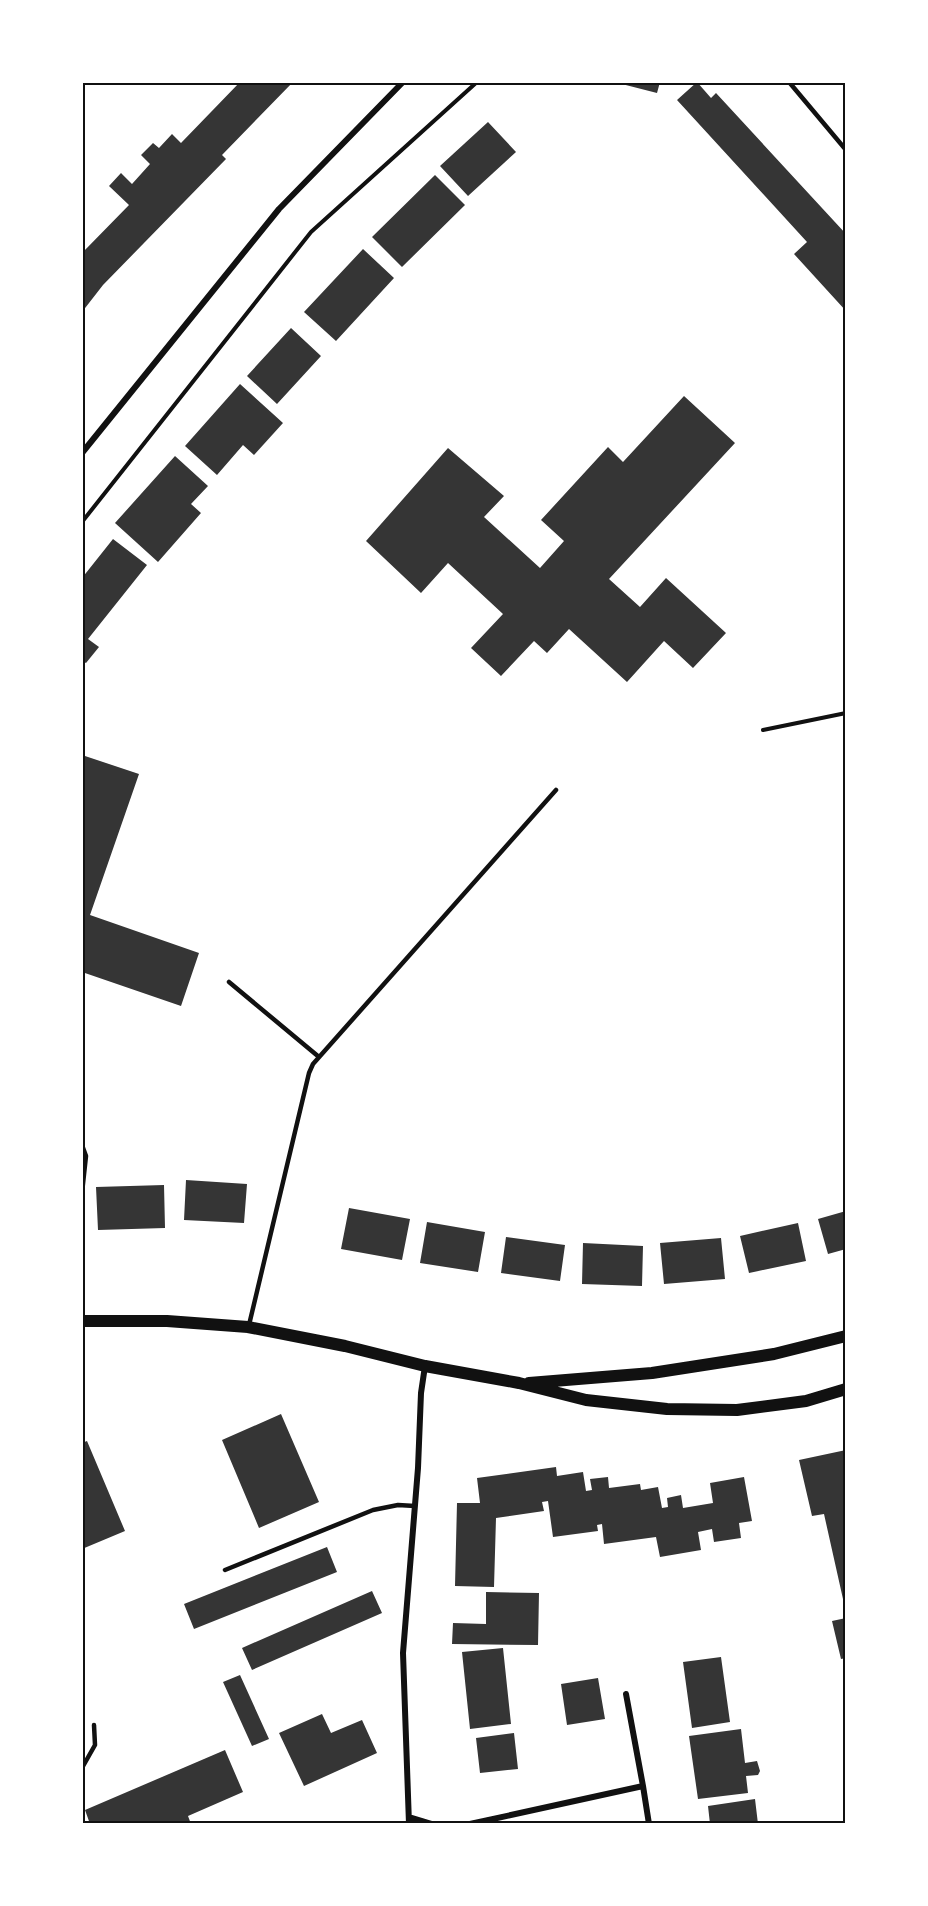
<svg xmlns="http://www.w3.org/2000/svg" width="928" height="1906" font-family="Manrope,sans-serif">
<rect width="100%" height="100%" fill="#fff"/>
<!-- building -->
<path fill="#353535" d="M240 82H293L222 155 226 159 103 285 82 312V250L84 251 129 205 109 186 121 173 132 184 150 164 141 155 153 143 159 148 172 134 181 143Z
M614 82H660L657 93Z
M697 82 711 98 716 93 846 234V311L794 254 807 242 677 100Z
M488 122 516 152 468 196 440 166Z
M435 175 465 205 402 267 372 237Z
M363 249 394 278 336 341 304 312Z
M291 328 321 356 277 404 247 376Z
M240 384 283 423 254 455 243 445 217 475 185 446Z
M684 396 735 443 609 579 640 607 666 578 726 633 693 668 664 641 627 682 569 629 547 653 534 641 501 676 471 648 503 614 448 563 421 593 366 541 448 448 504 496 484 517 540 568 564 541 541 520 608 447 623 462Z
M175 456 208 486 191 504 201 513 158 562 115 523Z
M113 539 147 565 88 639 99 647 86 663 82 661V578Z
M82 755 139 774 90 915 199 953 181 1006 82 972Z
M186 1180 247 1184 244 1223 184 1220Z
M164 1185 165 1228 98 1230 96 1187Z
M349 1208 410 1219 402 1260 341 1249Z
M846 1211V1249L828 1254 818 1219Z
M427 1222 485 1232 478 1272 420 1263Z
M798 1223 806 1261 749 1273 740 1236Z
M506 1237 565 1245 560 1281 501 1273Z
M721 1238 725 1279 664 1284 660 1243Z
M583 1243 643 1246 642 1286 582 1284Z
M281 1414 319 1502 259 1528 222 1440Z
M87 1441 125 1531 82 1549V1443Z
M846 1450V1608H845L824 1514 812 1516 799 1460Z
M556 1467 557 1476 583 1472 586 1491 592 1490 590 1479 608 1477 609 1488 640 1484 641 1490 658 1487 662 1508 668 1507 667 1498 681 1495 683 1508 713 1503 710 1483 744 1477 752 1521 739 1523 741 1538 714 1542 712 1529 698 1532 701 1550 660 1557 656 1537 604 1544 602 1524 597 1525 598 1531 553 1537 548 1501 542 1502 544 1511 496 1518 494 1587 455 1586 457 1503H480L477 1478Z
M327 1547 337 1572 194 1629 184 1604Z
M372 1591 382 1613 252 1670 242 1648Z
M486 1592 539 1593 538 1645 452 1644 453 1623 486 1624Z
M846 1618V1658L841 1659 832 1621Z
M503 1648 511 1724 470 1729 462 1652Z
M721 1657 730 1722 692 1728 683 1662Z
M240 1675 269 1739 252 1746 223 1682Z
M598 1678 605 1719 567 1725 561 1684Z
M322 1714 331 1733 362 1720 377 1753 304 1786 279 1733Z
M741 1729 745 1763 757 1761 760 1771 758 1775 746 1776 748 1793 698 1799 689 1736Z
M514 1733 518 1769 480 1773 476 1738Z
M225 1750 243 1792 188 1816 191 1824H90L85 1810Z
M755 1799 758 1824H710L708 1806Z"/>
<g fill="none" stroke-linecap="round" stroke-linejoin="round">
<!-- path -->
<path stroke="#111" stroke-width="4" d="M82 522 311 232 477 82
M763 730 846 713"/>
<!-- service -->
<path stroke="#111" stroke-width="4.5" d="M789 82 846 150
M229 982 319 1057
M82 1145 86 1156 82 1193
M249 1325 309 1073 313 1064 556 790
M225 1570 373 1510 398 1505 415 1506
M82 1768 95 1745 94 1725"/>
<!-- minor -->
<path stroke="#111" stroke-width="6" d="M82 453 279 209 403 82
M643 1786 649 1824
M409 1817 432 1824
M409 1824 403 1653 418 1468 421 1393 425 1366
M470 1824 643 1786 626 1694"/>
<!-- secondary -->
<path stroke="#111" stroke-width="12" d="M82 1321H167L248 1327 345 1346 425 1366 519 1383 586 1400 667 1409 737 1410 806 1401 846 1389
M529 1383 652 1373 774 1354 846 1336"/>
</g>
<!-- border -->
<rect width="928" height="1906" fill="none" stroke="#ffffff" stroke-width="168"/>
<rect x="84" y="84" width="760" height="1738" fill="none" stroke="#111" stroke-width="2"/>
</svg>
